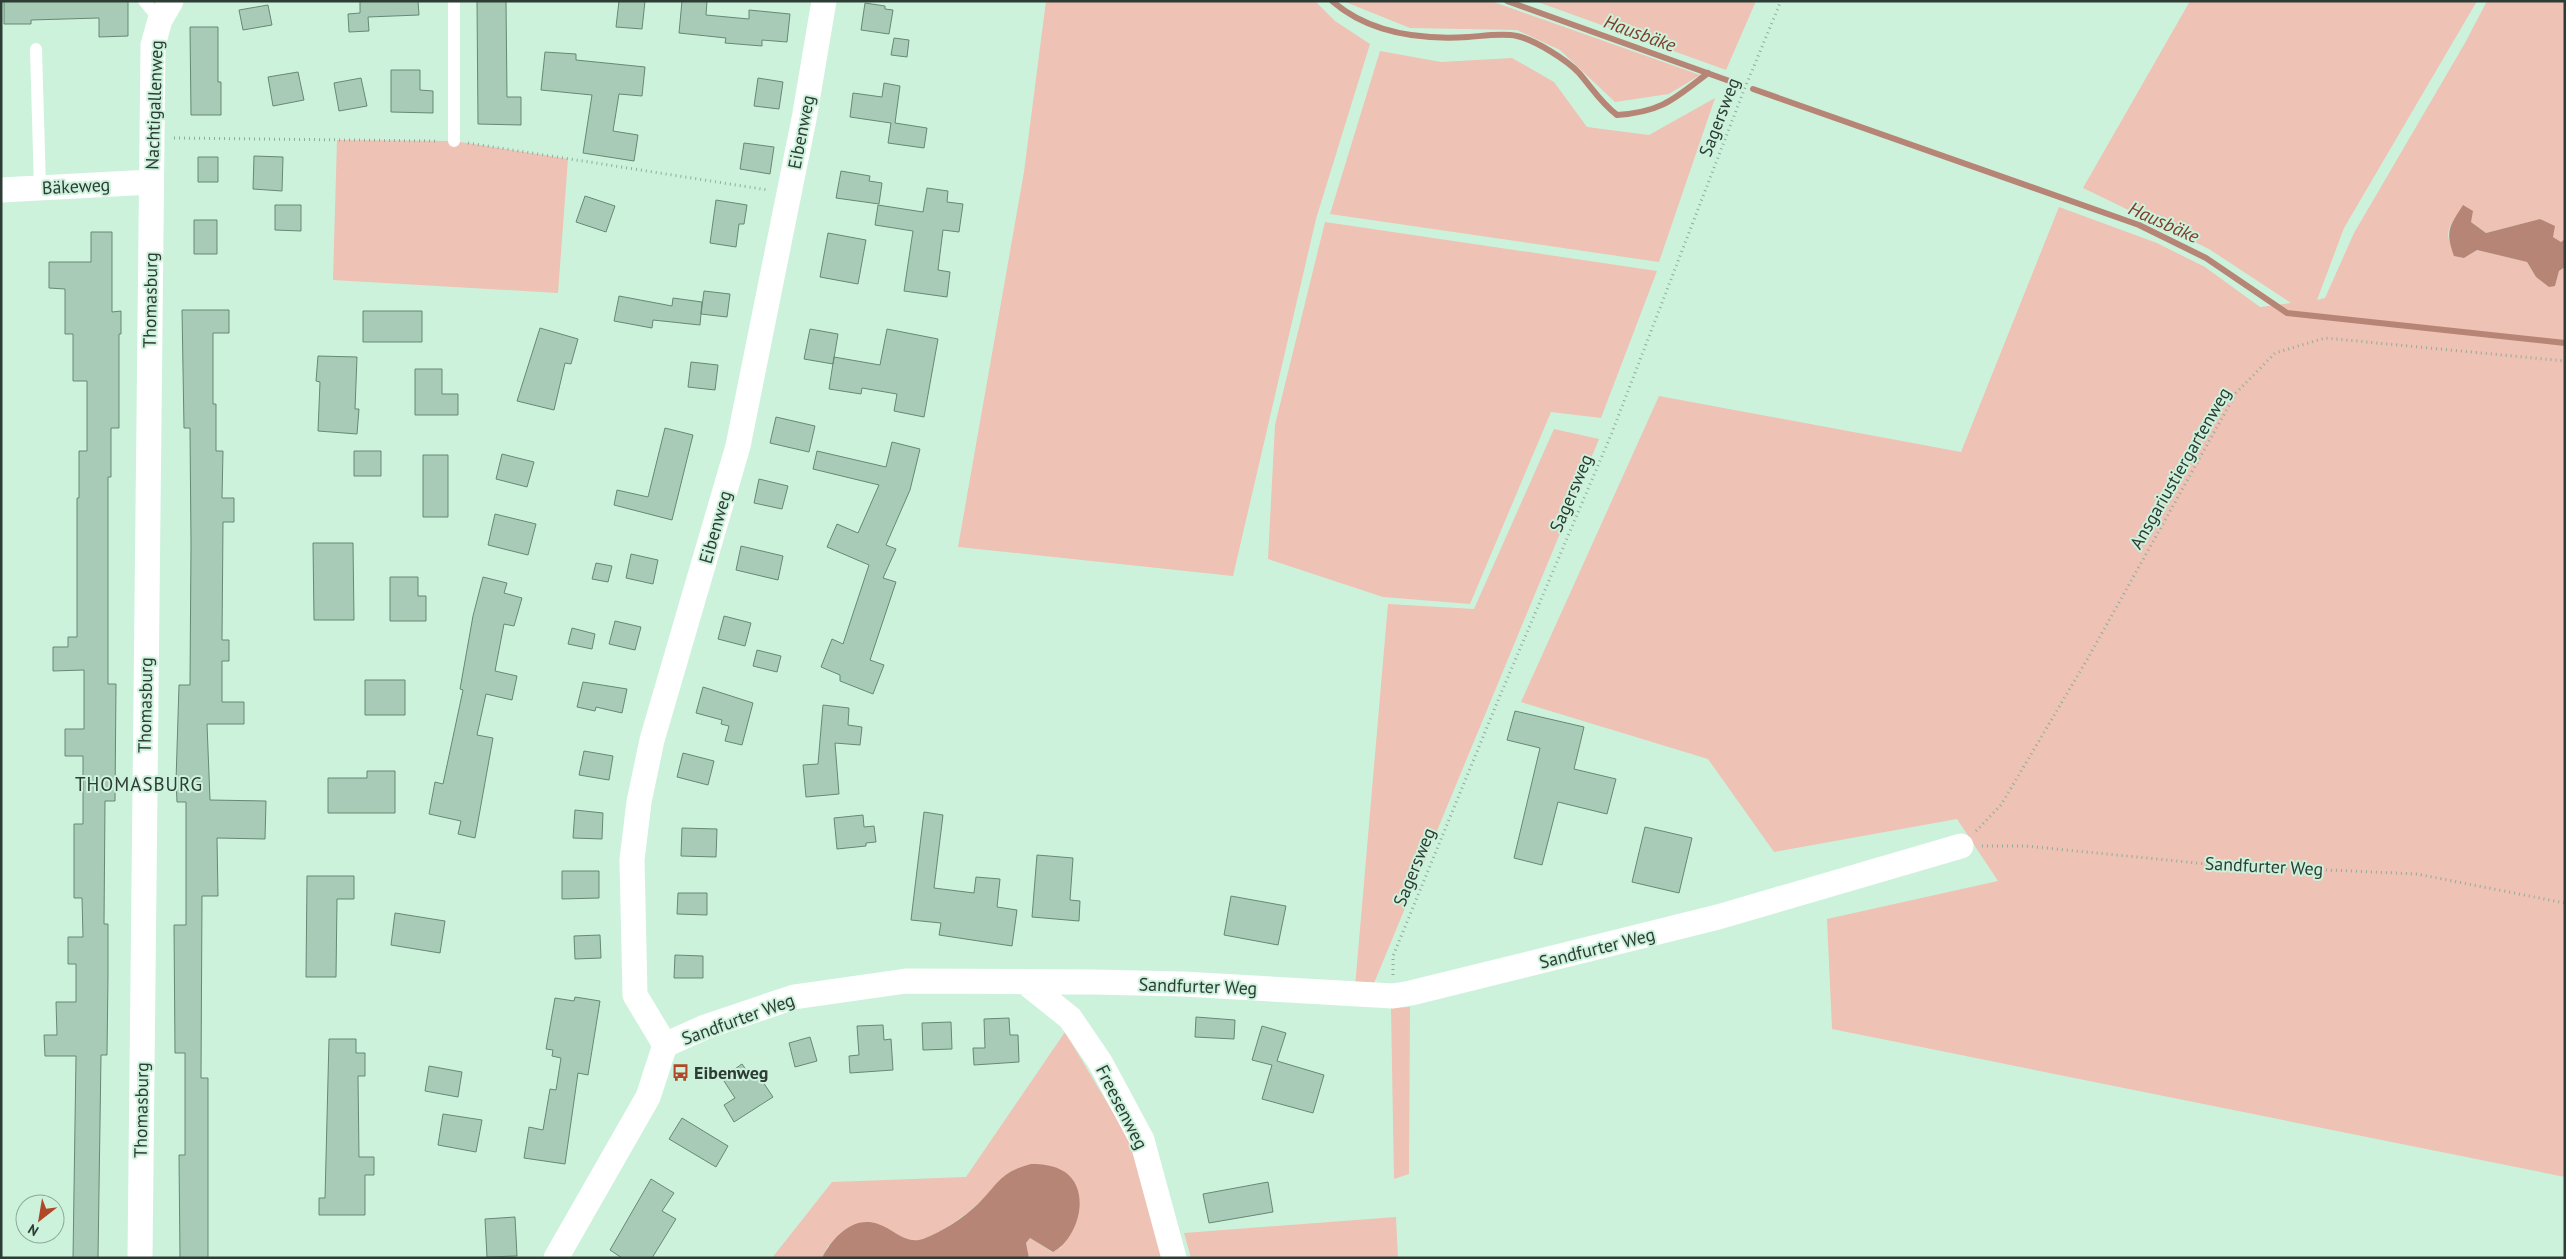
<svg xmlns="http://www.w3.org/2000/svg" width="2566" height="1259" font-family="'PT Sans',sans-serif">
<rect width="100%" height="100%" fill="#ccf2dc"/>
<!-- green -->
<path fill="#eec2b5" d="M1046 1H1315L1335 21 1370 44 1316 219 1233 576 958 547 1024 172Z
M1343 1H1491L1700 75 1669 94 1615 102 1560 50 1517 30 1410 28Z
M1535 1H1756L1726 70Z
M2190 1H2477L2344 228 2317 300 2325 298 2354 233 2465 43 2487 1H2565V239L2561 242 2553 237 2540 219 2486 233 2471 222 2454 219C2442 239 2450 242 2464 258L2477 250 2527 262 2536 277 2555 286 2559 271 2565 267V1177L1832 1029 1827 919 1998 881 1957 819 1774 852 1708 759 1521 702 1659 396 1961 452 2059 207 2157 243 2205 267 2260 307 2291 303 2209 249 2083 188Z
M1380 51 1441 62 1512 58 1554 82 1587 127 1649 135 1715 98 1659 262 1330 214Z
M337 140 454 141 568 159 558 293 333 280Z
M1325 222 1657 271 1601 418 1551 412 1470 604 1383 597 1268 559 1275 425Z
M1554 429 1599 439 1372 988 1355 987 1388 604 1474 609Z
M1410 1007 1409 1174 1394 1179 1391 1008Z
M1065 1032 1127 1136 1156 1221 1162 1258H1029L1026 1243 1030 1238 1052 1252 1062 1247 979 1203C967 1214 928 1244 911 1241 904 1239 897 1234 890 1230L828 1246 822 1258H772L832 1182 966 1177Z
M1396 1217 1398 1258H1191L1184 1233Z"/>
<!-- water -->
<path fill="#b68576" d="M2463 205 2473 211 2471 222 2486 233 2540 219 2555 226 2553 237 2561 242 2565 239V267L2559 271 2555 286 2549 287 2536 277 2527 262 2477 250 2464 258 2454 256C2445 231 2449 227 2463 205Z
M1031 1164C1043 1164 1054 1165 1065 1172 1092 1191 1078 1239 1053 1252L1030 1238 1026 1243 1029 1258H822C832 1238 853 1215 878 1224 894 1229 905 1245 923 1239 942 1232 963 1218 978 1204 998 1184 1000 1172 1031 1164Z"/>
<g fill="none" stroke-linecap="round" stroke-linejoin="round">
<!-- stream -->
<path stroke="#b68576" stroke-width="6" d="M1332 1C1370 34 1420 40 1468 37 1483 36 1502 33 1517 36 1535 40 1567 60 1579 73 1592 88 1601 103 1617 115 1662 112 1674 99 1708 73
M1507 1 1735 83
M1753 89 2139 225 2206 258 2287 313 2565 343"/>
</g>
<!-- building -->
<path fill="#a7cbb6" stroke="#668974" d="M4 1H128V36L99 37V18L31 20V24H4Z
M360 1H418L419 15 368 17 369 31 349 32 348 14 360 13Z
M477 1H506L507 97H521V125L478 124Z
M619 1H645L642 29 616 27Z
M682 1H707L706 15 749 19V10L790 14 787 42 762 40V46L725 43 726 38 679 33Z
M865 3 885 6V9L893 10 889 34 861 30Z
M268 5 272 25 243 30 239 10Z
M190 27H218V82H221V115H191Z
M894 38 909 40 907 57 891 55Z
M545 52 576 54V60L645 67 642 96 619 94 613 131 638 135 634 161 583 153 592 95 541 90Z
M391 70H420V90L433 91V113L391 112Z
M298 72 304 100 273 106 268 77Z
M361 78 367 106 339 111 334 83Z
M758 78 783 82 779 109 754 106Z
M884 83 900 86 895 123 927 128 924 148 888 143 891 123 850 117 853 93 882 97Z
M744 143 774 147 770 174 740 169Z
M254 156 283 157 282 191 253 189Z
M198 157H218V182H198Z
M841 171 870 176 869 181 882 183 879 204 836 198Z
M927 188 948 191 947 202 963 204 959 232 943 230 938 270 950 272 947 297 904 291 913 231 875 225 878 205 923 212Z
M585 196 615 206 606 232 576 222Z
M716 200 747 205 744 224H739L736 247 710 243Z
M275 205H301V231L275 230Z
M194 220H217V254H194Z
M91 232H112V312L121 311V334H119V428H111V477H108V684H116L115 801H105L104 924H108V976L107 1055H101L98 1258H73L76 1056H45L44 1035H57L56 1002H76V964H68V937H83L82 898H74V824H83V756H65V729H84V670L53 671V647H68V637H77V498H79V451H87V381H73V334H65V289L49 288V262H91Z
M828 233 866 240 858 284 820 277Z
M704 291 730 294 727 317 701 314Z
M619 296 672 306 673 298 702 302 700 325 653 320 652 328 614 321Z
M182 310H229V333H213V404H216V451H223L222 498H234V522H223L222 640H229V661H222V702H244V724H207L210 800 266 801 265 839 217 838 218 896H202L201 1078H208V1258H180L179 1155H185V1053H175L174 925H186V802H177L176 781 179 685H190L191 545 190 428H184Z
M363 311H422V342H363Z
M540 328 578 339 571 364 565 363 554 410 517 401Z
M810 329 838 334 833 364 804 359Z
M887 329 938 339 924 417 894 411 897 394 862 388 861 394 829 389 834 357 880 365Z
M318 356 357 357 355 409H359L357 434 318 431 320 382 316 381Z
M691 362 718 365 715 390 688 387Z
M415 369H442V394H458V415H415Z
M776 417 815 426 809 452 770 443Z
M665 428 693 435 672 520 614 505 617 490 648 497Z
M892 442 920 449 910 490 886 545 896 549 883 578 896 582 870 660 884 665 873 694 840 681V675L821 667 832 639 843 644 869 565 827 547 837 524 858 533 879 485 813 469 817 451 886 467Z
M354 451H381V476H354Z
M502 454 534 462 527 487 496 479Z
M423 455H448V517H423Z
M759 479 788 486 782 509 754 503Z
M495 514 536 524 528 555 488 545Z
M313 543H353L354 620H314Z
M741 546 783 556 778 580 736 570Z
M631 554 658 560 653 584 626 578Z
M596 563 612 566 608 582 592 579Z
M390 577H418V596H426V621H390Z
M483 577 507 583 504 593 522 598 514 626 504 624 495 671 517 676 512 700 486 694 477 735 493 738 475 838 458 834 461 821 429 814 435 782 443 784 463 690 460 689 473 616Z
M724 616 751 623 745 646 718 639Z
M615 621 641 627 635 650 609 644Z
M572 628 595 634 592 649 568 644Z
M757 650 781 656 777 672 753 666Z
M365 680H405V715H365Z
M583 682 627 689 622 713 596 707 595 711 577 707Z
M703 687 753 703 742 745 725 741 729 726 721 724 722 720 696 713Z
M823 705 849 708 848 725 862 727 860 745 835 743 839 794 806 797 803 765 818 764Z
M1515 711 1584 727 1574 769 1616 779 1607 814 1558 802 1542 865 1514 858 1540 748 1507 740Z
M584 751 613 756 609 780 579 775Z
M683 753 714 761 708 785 677 777Z
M367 771H395V813H328V778H367Z
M575 810 603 813 602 839 573 838Z
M924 812 943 815 934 888 974 893 976 877 1000 879 997 907 1017 910 1012 946 939 935 941 923 911 920Z
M863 815 864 827 874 826 876 842 866 843V846L837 849 834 818Z
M1645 827 1692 838 1679 893 1632 882Z
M682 828 717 829 716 857 681 856Z
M1037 855 1073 858 1070 900 1080 901 1079 921 1032 917Z
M562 871H599V898L562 899Z
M307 876H354V899H337L336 977H306Z
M678 893H707V915L677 914Z
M1231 896 1286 906 1278 945 1224 935Z
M395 913 445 921 440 953 391 945Z
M600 935 601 958 575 959 574 936Z
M675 955 703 956V978H674Z
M575 997 600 1001 588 1075 578 1073 565 1164 524 1158 529 1127 543 1130 550 1089 556 1090 561 1058 552 1056 553 1050 546 1049 555 998 574 1001Z
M1196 1017 1235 1020 1234 1039 1195 1037Z
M1009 1018 1010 1035H1018L1019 1062 974 1065 973 1048H985L984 1019Z
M951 1022 952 1049 923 1050 922 1023Z
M883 1025 884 1040 891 1039 893 1070 850 1073 849 1056 859 1055 857 1026Z
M1262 1026 1286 1033 1277 1061 1324 1075 1313 1113 1262 1099 1272 1065 1252 1060Z
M810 1037 817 1061 795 1067 789 1043Z
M329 1039H356V1053H365V1076H358L359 1157H374V1175H365V1215H319V1198H325Z
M742 1064 751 1077 757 1073 773 1097 734 1122 724 1105 735 1098 722 1078Z
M429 1066 462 1072 458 1097 425 1091Z
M443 1114 482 1120 476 1152 438 1145Z
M682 1118 728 1146 716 1167 669 1139Z
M651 1179 674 1193 662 1211 676 1219 652 1258H622L610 1250Z
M1268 1182 1273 1212 1209 1223 1203 1194Z
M515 1217 517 1256 487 1257 485 1219Z"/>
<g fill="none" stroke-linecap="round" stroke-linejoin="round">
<!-- path -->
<path stroke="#90ad9c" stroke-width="3" stroke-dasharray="1 4" stroke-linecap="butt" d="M174 138 437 141
M468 143 768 190
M1976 831 2001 805 2088 658 2236 393 2275 353 2325 338 2565 361
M1982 846H2026L2217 865 2417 874 2565 903
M1393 975V956L1499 698 1611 435 1744 90 1781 1"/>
<!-- service -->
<path stroke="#fff" stroke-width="12" d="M144 1 160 20
M454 1V141
M36 49 40 188"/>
<!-- minor -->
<path stroke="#fff" stroke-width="25" d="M1 190 151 182
M1025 982 1070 1018 1100 1062 1142 1140 1174 1258
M665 1045 635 995 632 860 639 802 652 740 738 446 804 119 824 1
M140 1258 153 45 160 20 171 1
M556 1258 648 1097 665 1045 705 1027 794 997 906 981 1093 982 1183 984 1393 996 1411 993 1718 917 1961 846"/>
</g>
<!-- icons -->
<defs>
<symbol id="bus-bare" viewBox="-9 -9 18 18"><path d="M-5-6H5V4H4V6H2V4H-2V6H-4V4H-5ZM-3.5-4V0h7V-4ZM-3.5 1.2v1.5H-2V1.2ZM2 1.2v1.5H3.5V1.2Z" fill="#b04727" stroke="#ccf2dc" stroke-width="2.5" paint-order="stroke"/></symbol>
</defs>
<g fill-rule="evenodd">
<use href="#bus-bare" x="668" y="1060" width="25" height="25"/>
</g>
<g text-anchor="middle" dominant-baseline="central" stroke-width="4" stroke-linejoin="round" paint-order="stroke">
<!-- street labels -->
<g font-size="18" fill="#2d3c34" stroke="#ccf2dc">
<text transform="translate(154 105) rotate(-88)">Nachtigallenweg</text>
<text transform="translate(1719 117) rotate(-69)">Sagersweg</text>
<text transform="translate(801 132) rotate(-79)">Eibenweg</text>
<text transform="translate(76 186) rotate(-3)">Bäkeweg</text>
<text transform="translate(150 300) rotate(-89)">Thomasburg</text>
<text transform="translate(2180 468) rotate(-60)">Ansgariustiergartenweg</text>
<text transform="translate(1571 493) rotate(-67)">Sagersweg</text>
<text transform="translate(715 527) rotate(-74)">Eibenweg</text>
<text transform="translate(145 705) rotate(-89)">Thomasburg</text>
<text transform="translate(2264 866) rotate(3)">Sandfurter Weg</text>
<text transform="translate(1414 867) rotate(-68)">Sagersweg</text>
<text transform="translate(1597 948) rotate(-14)">Sandfurter Weg</text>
<text transform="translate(1198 986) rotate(2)">Sandfurter Weg</text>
<text transform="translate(738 1019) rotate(-20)">Sandfurter Weg</text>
<text transform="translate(1122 1107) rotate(63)">Freesenweg</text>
<text transform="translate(141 1110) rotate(-89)">Thomasburg</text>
</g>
<!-- poi labels -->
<g font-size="18" font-weight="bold" fill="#2d3c34" stroke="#ccf2dc" text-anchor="start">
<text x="694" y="1072">Eibenweg</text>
</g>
<!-- water labels -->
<g font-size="19" font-style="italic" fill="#7f3e2b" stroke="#ccf2dc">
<text transform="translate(1640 33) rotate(20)">Hausbäke</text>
<text transform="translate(2164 222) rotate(24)">Hausbäke</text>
</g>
<!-- neighbourhood labels -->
<g font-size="19" letter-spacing="1" fill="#2d3c34" stroke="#ccf2dc">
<text x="139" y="784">THOMASBURG</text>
</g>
</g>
<!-- border -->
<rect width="2566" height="1259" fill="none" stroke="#2d3c34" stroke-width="5"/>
<!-- north arrow -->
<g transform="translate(40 1219) rotate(211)"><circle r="24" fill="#ccf2dc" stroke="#8ca999"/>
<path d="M0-4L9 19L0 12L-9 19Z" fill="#b04727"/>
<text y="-8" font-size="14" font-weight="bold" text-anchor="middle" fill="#2d3c34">N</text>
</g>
</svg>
